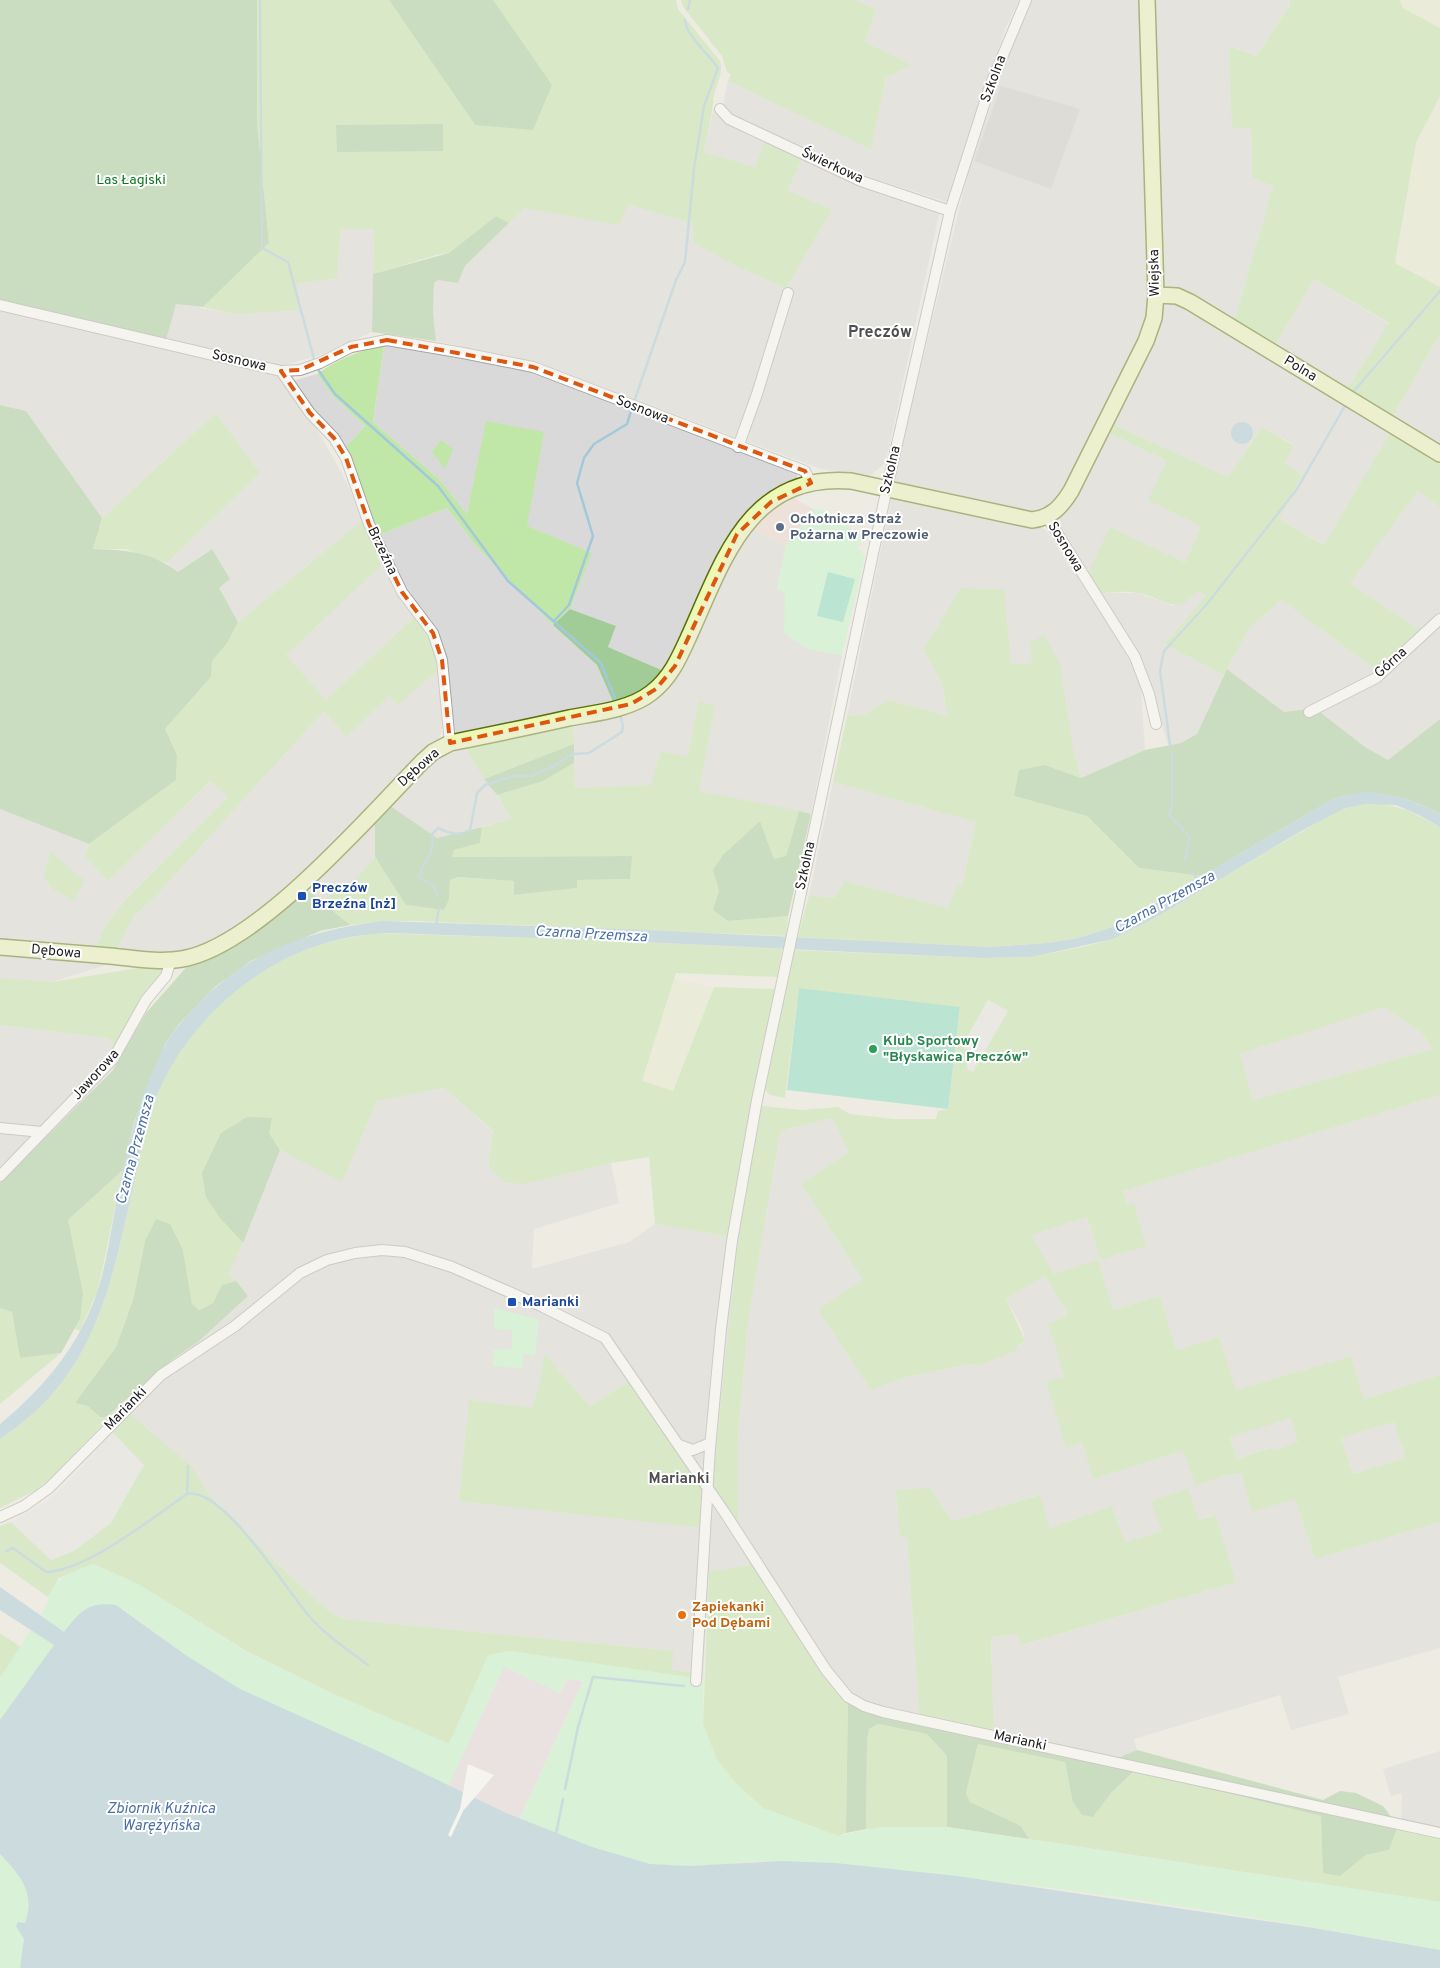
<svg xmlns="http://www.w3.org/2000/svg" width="1440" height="1968" font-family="Overpass,sans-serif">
<rect width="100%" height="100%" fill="#edebe2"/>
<!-- residential -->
<path fill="#dad9d9" d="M856 0H1019L1006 27 947 202 863 175 784 138 765 139 755 167 704 152 714 108 723 105 728 81 871 148 886 78 911 65 865 42 876 10Z
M1032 0H1141L1148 285 1147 325 1122 371 1070 485 1053 509 1033 516 897 485 895 474 970 164 1017 30Z
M1152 0H1290L1288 8 1256 56 1230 46 1233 128H1251L1252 178 1273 186 1233 325 1160 286Z
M803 156 939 214 888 452 883 465 868 477 821 469 533 361 436 341 433 312 434 283 438 280 458 282 465 266 524 208 628 205 693 223 722 258 786 288 832 210 788 190Z
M341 229H374L372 332 320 355 282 366 166 340 176 303 234 314 297 284 337 278Z
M1314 279 1389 324 1344 394 1272 351Z
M1178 301 1393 428 1325 545 1279 519 1302 475 1284 463 1293 444 1262 427 1228 477 1110 423 1155 331 1163 307Z
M0 309 280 372 314 424 344 477 363 520 238 622 219 588 230 579 211 549 178 572 167 563 260 473 216 413 102 518 26 411 0 405Z
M1440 334V453L1389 423Z
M384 345 529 371 797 473V482L748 515 732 532 715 563 666 672 608 647 616 626 570 609 591 553 527 527 467 514 439 479 373 422Z
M317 374 333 396 365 426 345 448 292 381Z
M1107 432 1167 461 1201 526 1185 563 1087 576 1059 526 1060 515Z
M1418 491 1440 507V614L1421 631 1349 583Z
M892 496 1045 529 1098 608 1140 678 1145 750 1081 778 1073 748 1033 663 1011 665 1003 590 923 650 941 681 948 716 889 700 865 714 847 716Z
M447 508 477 547 553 625 597 665 614 704 457 735 453 725 442 644 405 591 379 535Z
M751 527 786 545 777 589 785 592V633L808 649 842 655 811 814 698 791 715 706 699 702 687 758 661 751 652 785 575 788 573 726 642 707 680 673 741 538Z
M381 566 414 617 325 701 286 655Z
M1198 589 1206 596 1164 644 1224 675 1197 734 1182 743 1168 745 1146 670 1098 593H1138L1173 606Z
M1281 600 1378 671 1440 621V719L1388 760 1365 747 1316 708 1284 712 1227 669 1249 628Z
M438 671 444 722 440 736 323 858 231 933 188 952 166 956 115 952 134 916 156 896 324 711 345 736 389 695 398 705Z
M451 747H465L512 819 437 838 389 805 435 756Z
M210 781 229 797 126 899 105 926 94 951 0 944V809L89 844 85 857 108 881Z
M833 782 976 822 962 886 957 885 948 908 845 881 834 898 809 895Z
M371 823 375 826V857L353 882 320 901 305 888Z
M0 952 112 963 52 982 25 981 0 978Z
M1384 1006 1421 1032 1433 1049 1253 1100 1240 1054Z
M0 1025 109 1038 116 1049 61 1110 0 1169Z
M444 1088 493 1132 488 1166 525 1184 611 1163 619 1203 534 1229 532 1269 629 1242 655 1224 740 1238 712 1486 629 1381 590 1406 546 1355 538 1390 531 1408 460 1501 512 1507 711 1504 752 1565 709 1573 703 1679H693L691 1672 672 1670V1651L344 1619 330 1612 277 1564 210 1496 191 1465 130 1414 127 1399 173 1359 198 1342 248 1296 229 1274 280 1150 342 1181 377 1101Z
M1440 1095V1375L1364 1399 1351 1356 1236 1390 1219 1337 1176 1350 1160 1296 1113 1310 1098 1261 1054 1274 1030 1234 1087 1217 1099 1256 1146 1246 1134 1204 1127 1205 1123 1191Z
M829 1119H833L850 1152 801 1184 863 1280 870 1390 906 1377 970 1364 980 1365 1026 1342 1022 1328 1006 1299 1045 1276 1067 1312 1065 1317 1048 1324 1064 1377 1046 1382 1066 1447 1082 1443 1093 1479 1183 1451 1229 1476 1241 1473 1295 1499 1315 1559 1440 1522V1648L1338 1677 1349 1714 1291 1730 1280 1695 1134 1739 1137 1750 1105 1763 994 1738 991 1637 1016 1634 1023 1645 1236 1582 1215 1515 1125 1542 1112 1506 1050 1528 1039 1495 952 1521 930 1488 900 1537H907L920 1717 866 1704 844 1689 739 1529 738 1522V1436L748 1323 780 1133 787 1129Z
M1291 1418 1299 1442 1274 1450 1270 1448 1237 1459 1230 1436Z
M1394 1422 1405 1458 1353 1474 1341 1438Z
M1440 1751V1833L1401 1827 1402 1793 1391 1796 1383 1769Z"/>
<!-- commercial -->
<path fill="#eed5d1" d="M790 496 813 509 786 545 751 527Z"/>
<!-- industrial -->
<path fill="#e6d4e1" d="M504 1667 560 1693 568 1679 583 1681 501 1858 429 1827Z"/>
<!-- religious -->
<path fill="#cacaca" d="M1001 86 1080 109 1051 189 974 161Z"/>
<!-- farmland -->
<path fill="#e7eccd" d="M1400 0H1440V28L1403 8Z
M1440 96V287L1395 263 1416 143Z
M674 979 714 987 673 1091 642 1082Z"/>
<!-- grass -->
<path fill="#c1e7a8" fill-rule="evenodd" d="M257 0H389L475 125 493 0H676L678 9 720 61C724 74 716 83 714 96 712 115 708 133 704 152L755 167 765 139 803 156 788 190 832 210 786 288 736 266 693 242V223L628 205 619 225 524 208 509 223 496 216 449 253 436 255 373 274 374 229H341L337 278 297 284 299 310 234 314 203 307 269 243 257 123Z
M681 0H856L876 10 865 42 912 65 886 78 871 149 728 81 731 74 727 72 722 56 684 8Z
M1290 0H1400L1403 8 1440 28V96L1416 143 1395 263 1440 287V334L1389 423 1344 394 1389 323 1314 279 1272 351 1233 325 1273 186 1252 178 1251 128H1232L1229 46 1256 56 1288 8Z
M384 345 373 422 439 479 467 514 486 421 544 432 527 526 592 553 570 609 553 625 477 547 447 508 379 535 345 448 365 426 333 396 317 374C338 359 359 351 384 345Z
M216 413 260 473 167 563 125 549H93L102 518Z
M1110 423 1228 477 1262 427 1293 445 1285 463 1302 475 1279 519 1324 545 1393 428 1440 458V507L1418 491 1350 583 1421 631 1378 671 1281 600 1249 628 1224 675 1164 644 1206 596 1198 590C1175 618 1165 598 1138 593 1126 590 1111 593 1098 593L1087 576 1110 527 1185 563 1201 526 1148 500 1167 461 1107 432Z
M441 440 453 449 445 469 432 452Z
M363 520 381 566 286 655 326 700 414 617 432 640 438 671 398 705 389 696 346 737 324 711 156 896 134 916 115 952 94 951 105 926 126 899 228 797 210 781 108 881 85 857 89 844 176 780 177 755 165 729 211 677 212 661 228 642 238 622Z
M961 588 1004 590 1011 664 1032 663 1030 643 1044 635 1060 664 1073 748 1081 778 1045 765 1014 796 1087 816 1139 868 1202 876 1107 929 1078 938 1047 943 991 947 798 937 809 895 834 898 845 881 948 908 957 885 962 886 976 822 833 782 847 716 865 714 889 700 948 716 941 681 923 650Z
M699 701 715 706 699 791 799 811 786 856 774 859 760 821 713 870 728 921 788 916 786 936 413 921H383L350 925 320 901 353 882 375 857 406 905 444 910 449 900 450 879 458 877 514 881V895L577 888V880L630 879 631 856 452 857 454 850 480 843 482 827 512 819 497 795 543 781 574 763 575 788 651 785 661 751 687 757Z
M573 726 574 744 484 779 465 747Z
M1381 803 1407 810 1440 827V1095L1123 1191 1127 1205 1134 1203 1146 1246 1103 1259 1099 1256 1087 1217 1031 1235 1054 1274 1098 1260 1113 1310 1160 1296 1176 1350 1219 1337 1236 1390 1351 1356 1364 1399 1440 1375V1522L1315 1559 1295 1499 1252 1512 1241 1473 1228 1476 1227 1474 1196 1486 1183 1451 1093 1479 1082 1443 1066 1448 1046 1382 1064 1377 1048 1324 1065 1317 1067 1312 1045 1276 1006 1299 1026 1342 1018 1345 1015 1351 980 1365 970 1364 906 1377 871 1390 818 1310 863 1280 801 1184 849 1152 833 1119H829L787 1129 780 1133 748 1323 738 1436V1522L725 1507 712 1486 740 1222 760 1108 764 1106 801 1110 838 1107 850 1114 893 1119H936L938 1111 948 1109 960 1008 799 988 785 1098 770 1095 765 1090 794 950 979 958 1031 957 1086 946 1113 939 1155 918 1335 812 1356 805ZM1384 1007 1421 1032 1433 1049 1253 1100 1240 1054ZM1291 1418 1298 1442 1274 1450 1271 1448 1237 1459 1230 1437ZM1394 1422 1405 1458 1353 1474 1341 1438Z
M51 852 84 880 75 901 51 888 43 875Z
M374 933 622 941 782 949 777 977 676 973 642 1081 673 1091 714 987 775 989 727 1236 655 1224 649 1157 611 1163 525 1184 504 1182 488 1166 493 1131 444 1088 377 1101 342 1182 280 1150 269 1133 220 1218 243 1243 229 1274 236 1281 222 1285 213 1303 199 1310 192 1305 183 1250 145 1241 133 1300 116 1347 75 1403 88 1406 106 1417 127 1399 55 1474 37 1490 0 1508V1439C97 1376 111 1283 135 1179 141 1155 144 1128 153 1105 180 1034 237 976 308 949 329 940 352 938 374 933Z
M162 964 161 975 116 1049 109 1038 0 1025V978L52 982Z
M123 1170 98 1290 80 1331 75 1329 80 1319 68 1220Z
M0 1308 12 1312 20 1358 61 1353 0 1404Z
M545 1354 590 1406 631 1380 703 1487V1528L459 1501 469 1400 531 1408 538 1390Z
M130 1414 191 1465 210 1496 277 1564 330 1612 344 1619 673 1651 672 1670 691 1672 693 1679 510 1651 489 1655 449 1744 338 1696 248 1652 138 1584 93 1564 59 1578 48 1597 0 1563V1526L11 1522 51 1560 144 1466 112 1432Z
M930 1488 952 1521 1040 1495 1050 1528 1112 1506 1125 1542 1162 1531 1151 1501 1188 1489 1199 1520 1216 1515 1236 1582 1022 1645 1016 1634 991 1637 994 1738 920 1723 907 1537H900L896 1490Z
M752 1565 809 1650 848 1701 846 1833 838 1836 763 1808 735 1783 716 1758 703 1724 709 1572Z
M0 1633 21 1647 0 1678Z
M877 1724 927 1734 947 1756V1827L866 1829 867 1741 869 1729Z
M978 1744 1065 1762 1067 1773 1093 1817 1111 1793 1135 1770 1321 1816 1340 1876 1366 1855 1389 1850 1398 1826 1440 1833V1902L1029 1839 1021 1826 970 1802 966 1793Z"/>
<!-- forest -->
<path fill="#a1cc97" d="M0 0H257V123L269 243 203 307 176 304 166 340 0 300Z
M389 0H493L552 85 533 130 475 125Z
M443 124V151L337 152 336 125Z
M496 216 509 223 465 266 458 283 438 280 434 283 433 312 436 341 372 332 373 274 449 253Z
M0 405 26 411 102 518 93 549C125 550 151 551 178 572L212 549 230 579 219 588 238 622 228 642 212 661 211 677 165 729 177 755 176 780 89 844 0 809Z
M570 609 616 626 608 647 666 672 634 698 614 704 597 665 553 625Z
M1227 669 1284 712 1315 708 1365 747 1388 760 1440 719V814C1405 795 1372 787 1333 799L1202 876 1139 868 1087 816 1014 796 1019 770 1045 765 1081 778 1145 750 1181 743 1197 734Z
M574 744V763L543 781 497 795 484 779Z
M389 805 437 838 482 827 480 843 454 850 452 857 632 856 630 879 577 880V888L514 895V881L458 877 450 880 449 900 444 910 406 905 375 857V826L371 823Z
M799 811 811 814 788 916 728 921 713 910 719 891 713 870 723 855 760 821 774 859 786 856Z
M305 888 350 925 320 931 251 961 216 986 204 998 179 1024 165 1044 134 1122 123 1170 68 1220 83 1293 80 1319 61 1353 20 1358 12 1312 0 1308V1183L113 1070 146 1013 190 963Z
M247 1117 272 1118 269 1133 280 1150 243 1243 220 1218 206 1197 202 1173 221 1133Z
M156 1219 170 1224 183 1250 192 1304 199 1310 213 1303 222 1285 236 1281 248 1296 198 1342 173 1359 106 1417H100L88 1406 75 1403 116 1347 133 1300 145 1241Z
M848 1701 865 1712 876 1715 1105 1763 1137 1750 1323 1800 1340 1791 1356 1793 1383 1806 1398 1826 1389 1850 1366 1855 1340 1876 1323 1873 1321 1816 1135 1770 1111 1793 1093 1817 1082 1815 1073 1802 1065 1762 978 1744 966 1793 970 1802 1021 1826 1029 1839 947 1827V1756L927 1734 878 1724 869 1729 867 1741 866 1829 846 1833Z"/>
<!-- park -->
<path fill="#bff8c9" d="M813 509H820L847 521 850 531 864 537 858 548 865 556 842 655 808 649 784 633 785 592 777 589 786 545Z
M494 1308 539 1319 535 1355 524 1354 522 1369 493 1366V1350L512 1349V1330L494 1329Z
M93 1564 138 1584 248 1653 338 1696 449 1744 488 1655 510 1651 703 1679V1724L716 1758 735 1783 763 1808 838 1836 880 1827H947L1440 1902V1950C1260 1917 1078 1888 896 1870 858 1866 818 1860 779 1861 737 1861 695 1870 653 1864 608 1858 561 1836 520 1818L584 1680 567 1679 560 1693 504 1667 449 1785 240 1689 187 1656 122 1608 99 1604 88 1607 64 1633 0 1720V1678L47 1605C52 1577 69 1574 93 1564Z
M0 1854C20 1875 36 1893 25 1924L20 1923 24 1939 20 1968H0Z"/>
<!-- pitch -->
<path fill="#81dbc2" d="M828 572 855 579 843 622 817 616Z
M799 988 960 1007 948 1109 787 1090Z"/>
<!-- parking -->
<path fill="#e4e4e4" d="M988 1000 1008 1011 973 1072 967 1069 968 1050 962 1046Z
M112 1432 144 1465 111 1523 74 1551 51 1560 11 1522 37 1508 62 1489Z"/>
<!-- water -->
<path fill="#a3c8da" d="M1231 433a11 11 0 1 1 22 0a11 11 0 1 1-22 0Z
M1361 792C1391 792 1414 800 1440 814V827L1419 815 1396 805 1366 804 1345 808 1303 830 1155 918 1113 939 1031 957 979 958 622 941 390 933C343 934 296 949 258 975 211 1006 173 1052 153 1105 144 1128 141 1155 135 1179 111 1283 97 1376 0 1439V1424C39 1392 73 1353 92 1306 108 1269 113 1211 123 1170 132 1128 144 1084 165 1045 173 1031 184 1019 195 1007 248 952 308 930 383 921L649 930 991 947 1047 943 1078 938 1107 929 1125 921 1333 799Z
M0 1587 64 1632C80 1612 87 1601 116 1605L187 1656 240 1689 382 1753 506 1813 592 1847 650 1864 688 1866 781 1861 835 1863 957 1876 1314 1928 1440 1950V1968H20L24 1939 16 1926 18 1922 25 1923C36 1893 20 1875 0 1854V1720L54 1645 0 1610Z"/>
<!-- pier -->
<path fill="#fff" d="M468 1764 494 1775 463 1811 451 1837 448 1835 460 1809Z"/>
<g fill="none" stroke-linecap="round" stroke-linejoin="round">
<!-- stream -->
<path stroke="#a3c8da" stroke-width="2.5" d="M260 0 262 248 288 262 314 359
M688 9 690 0
M319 371 335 394 438 486 508 581 601 663 617 703
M1354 391 1440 291
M635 399 676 280 685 262 694 169 704 106 718 68C709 54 686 36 685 20
M554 621 569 605 593 536 577 483 584 458 594 444 627 424 631 411
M1170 745 1160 671 1164 651 1207 604 1297 489 1346 404
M1172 753V806L1169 815 1190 837 1185 860
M1192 872 1199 881
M438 897 434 886 418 877C424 861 436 853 432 834L438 828C449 833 459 837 470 830L477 793 485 785 514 776H531L554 766 572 754 589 753 622 732 623 726 620 714
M436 924 439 908
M187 1494 188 1466
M6 1551 13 1548 46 1572C88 1570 152 1518 187 1494 223 1486 287 1591 309 1616 325 1635 348 1650 368 1665
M565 1789 578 1727 593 1677 684 1686
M556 1834 563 1799"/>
<defs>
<path id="street" d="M720 109 729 119 861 181 950 211
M0 305 281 371 300 370 320 363 351 347 387 340 463 353 533 367 805 471 811 483
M281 371 310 413 334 438 346 458 369 524 402 592 433 633 442 660 450 743
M738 447 757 394 788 293
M1047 517 1135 657 1149 694 1156 724
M1309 712 1376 678 1440 619
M0 1128 42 1132
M0 1176 113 1059 146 1000 166 976 171 960
M679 1445 693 1450 710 1443
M0 1517 24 1506 49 1488 161 1375 235 1326 300 1273 327 1260 355 1253 382 1250 405 1252 452 1267 541 1306 605 1338 727 1516 826 1670 848 1697 864 1706 883 1712 1440 1833
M696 1681 710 1448 721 1329 732 1241 757 1100 885 497 950 211 990 86 1026 0"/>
<path id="secondary" d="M1156 295 1177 296 1190 302 1440 454
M0 947C37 950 73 953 110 956 133 958 158 963 182 959 258 946 368 817 423 761L433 752 450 743C490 735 529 727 569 718 595 713 629 710 651 693 671 678 680 656 690 634 724 559 749 473 851 481L1032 520C1051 518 1061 507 1071 491L1146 341 1154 318 1156 295 1147 0"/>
</defs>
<!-- street casing -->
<use href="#street" stroke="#a3a3a3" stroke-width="12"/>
<!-- secondary casing -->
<use href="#secondary" stroke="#596f07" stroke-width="18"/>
<!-- street -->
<use href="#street" stroke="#fff" stroke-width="10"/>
<!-- secondary -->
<use href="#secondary" stroke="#edf7b6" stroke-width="15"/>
</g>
<!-- marked area -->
<path d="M0 0H1440V1968H0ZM387 340 533 367 805 471 811 483 771 502 737 534 675 666 656 689 631 704 450 743 442 660 433 633 402 592 369 524 346 458 334 438 310 413 281 371 300 370 351 347Z" fill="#edebe2" fill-opacity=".55" fill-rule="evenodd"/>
<path fill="none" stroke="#de560d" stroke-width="4" stroke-dasharray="10 6" stroke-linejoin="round" d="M387 340 533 367 805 471 811 483 771 502 737 534 675 666 656 689 631 704 450 743 442 660 433 633 402 592 369 524 346 458 334 438 310 413 281 371 300 370 351 347Z"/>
<!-- markers -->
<circle fill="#5c6f8a" stroke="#fff" stroke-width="2" cx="780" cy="527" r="5"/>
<g fill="#1a4fb4" stroke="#fff" stroke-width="2">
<rect x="297" y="891" width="10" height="10" rx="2.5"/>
<rect x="507" y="1297" width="10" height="10" rx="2.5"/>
</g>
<circle fill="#2e9e5b" stroke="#fff" stroke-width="2" cx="873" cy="1049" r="5"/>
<circle fill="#e8710a" stroke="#fff" stroke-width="2" cx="682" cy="1615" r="5"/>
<g text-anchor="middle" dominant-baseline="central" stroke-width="4" stroke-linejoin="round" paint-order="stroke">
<!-- street labels -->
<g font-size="14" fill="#1c1c1c" stroke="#fff">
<text transform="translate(994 79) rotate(-70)">Szkolna</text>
<text transform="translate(832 166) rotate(25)">Świerkowa</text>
<text transform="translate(1155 273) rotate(-91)">Wiejska</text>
<text transform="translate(239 361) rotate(13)">Sosnowa</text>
<text transform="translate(1300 369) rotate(31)">Polna</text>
<text transform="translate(642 410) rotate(21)">Sosnowa</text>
<text transform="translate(891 470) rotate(-77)">Szkolna</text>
<text transform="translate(1065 547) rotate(59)">Sosnowa</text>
<text transform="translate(382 551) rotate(64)">Brzeźna</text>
<text transform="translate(1391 663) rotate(-42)">Górna</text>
<text transform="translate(419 768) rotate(-42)">Dębowa</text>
<text transform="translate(806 866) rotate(-78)">Szkolna</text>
<text transform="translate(56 952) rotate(5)">Dębowa</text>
<text transform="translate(96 1075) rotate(-48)">Jaworowa</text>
<text transform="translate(126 1409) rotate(-46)">Marianki</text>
<text transform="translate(1020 1741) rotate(12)">Marianki</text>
</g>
<!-- park labels -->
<g font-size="14" fill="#0e7621" stroke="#fff">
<text x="131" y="180">Las Łagiski</text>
</g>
<!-- service labels -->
<g font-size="14" font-weight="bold" fill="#4e5e75" stroke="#fff" text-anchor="start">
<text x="790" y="519">Ochotnicza Straż<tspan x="790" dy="16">Pożarna w Preczowie</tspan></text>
</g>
<!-- transit labels -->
<g font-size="14" font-weight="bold" fill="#164399" stroke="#fff" text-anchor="start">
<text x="312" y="888">Preczów<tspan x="312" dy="16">Brzeźna [nż]</tspan></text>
<text x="522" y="1302">Marianki</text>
</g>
<!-- leisure labels -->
<g font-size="14" font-weight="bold" fill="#27864d" stroke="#fff" text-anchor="start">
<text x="883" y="1041">Klub Sportowy<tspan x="883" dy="16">"Błyskawica Preczów"</tspan></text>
</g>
<!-- food labels -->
<g font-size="14" font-weight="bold" fill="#c56008" stroke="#fff" text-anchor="start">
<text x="692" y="1607">Zapiekanki<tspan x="692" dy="16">Pod Dębami</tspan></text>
</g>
<!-- water labels -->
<g font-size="15" font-style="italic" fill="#4b70a9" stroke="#fff">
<text transform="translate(1165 903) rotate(-29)">Czarna Przemsza</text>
<text transform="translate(591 935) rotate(3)">Czarna Przemsza</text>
<text transform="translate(136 1150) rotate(-75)">Czarna Przemsza</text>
<text x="161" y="1809">Zbiornik Kuźnica<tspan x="161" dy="17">Warężyńska</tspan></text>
</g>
<!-- neighbourhood labels -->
<g font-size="15" font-weight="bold" fill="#4f4f4f" stroke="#fff">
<text x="679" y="1479">Marianki</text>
</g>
<!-- quarter labels -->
<g font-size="16" font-weight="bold" fill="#4f4f4f" stroke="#fff">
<text x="880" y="333">Preczów</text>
</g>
</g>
</svg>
